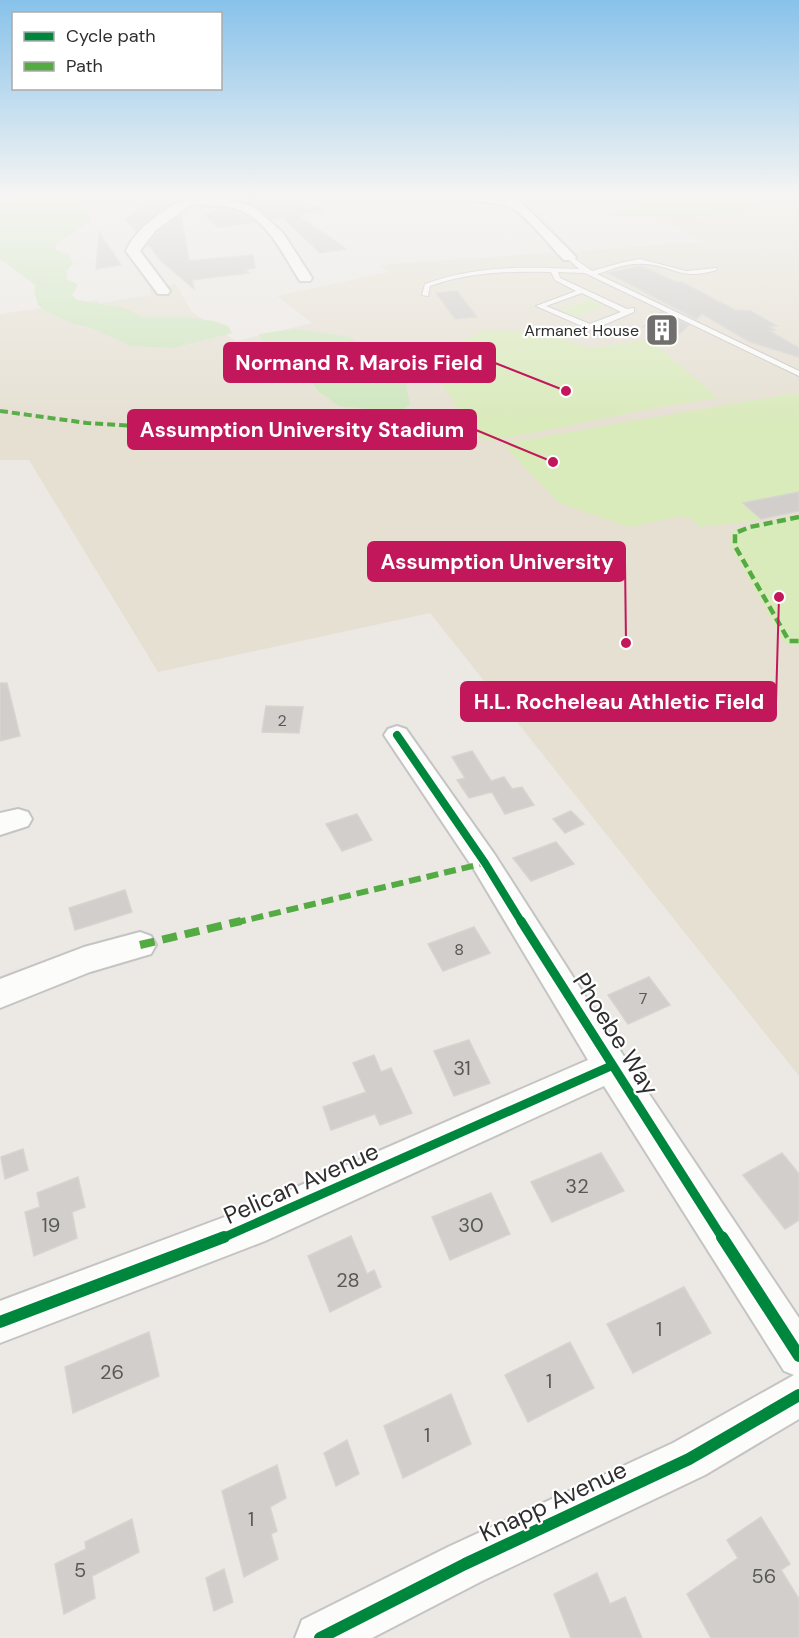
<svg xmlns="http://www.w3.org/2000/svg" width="799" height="1638" font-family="'DM Sans',sans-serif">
<rect width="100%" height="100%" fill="#ece8e4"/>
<!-- education -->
<path fill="#e6e0d3" d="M616 195H799V1076L430 613 158 672 29 460H0V314L97 300 100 303 152 295 149 289 176 284 192 312 236 341 312 323 277 296 387 272 379 265 704 242Z"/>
<!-- green -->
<path fill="#cee6be" d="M23 195H77L87 200 85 209 91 216 89 223 55 245 56 250 69 254 73 264 67 271 66 279 78 284 72 295 77 300 125 308 142 317H183L214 321 228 326 232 333 173 348 131 346 91 328 74 324 45 311 38 305 34 290 36 286 0 259V200Z
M630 195H773L774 196 739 213 688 217H613L605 215 633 204Z
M295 329 350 337 356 342 395 347 418 354C403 370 405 385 410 404L403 410 387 411 339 406 318 391 304 371 261 340 259 334Z"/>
<!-- pitch -->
<path fill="#d9eabb" d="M589 299 605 305 576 317 560 310Z
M488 329 547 334 589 348 650 340 718 398 664 406 492 441 470 436 469 424 435 374 454 343Z
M794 393 799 396V510L746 522 700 527 690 518 680 516 629 527 559 503 503 444Z
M799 515V645L785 644 730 545 732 533 738 529Z"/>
<!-- building -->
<path fill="#d1cecb" stroke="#d7d4d0" stroke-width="1.5" d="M250 195 323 208V210L298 215 346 249 320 253 284 219 286 217 271 219 255 205 237 200Z
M148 203 169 205 136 231 125 219Z
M220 208 233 210 255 222 218 228 205 216Z
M181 215 189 261 253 255 255 268 245 270 249 273 192 280 194 289 160 260 148 244 157 233Z
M99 232 121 265 96 269Z
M641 266 678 283 682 282 735 310 751 311 777 326 770 327 775 330 770 331 799 348V357L750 342 702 314 696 319 608 273Z
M457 291 477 317 455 319 436 293Z
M661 312 689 325 675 338 647 331 650 329 643 327Z
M799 492V511L761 519 743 503Z
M0 683H7L20 736 0 741Z
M266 706 303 707 299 733 262 732Z
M472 751 491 781 504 777 512 789 522 787 534 805 505 814 492 792 469 798 457 780 465 778 452 757Z
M571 811 584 824 565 833 553 819Z
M357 814 372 840 342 851 326 824Z
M556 842 574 864 531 881 513 858Z
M125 890 132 912 75 930 69 908Z
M474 927 490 953 443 971 428 944Z
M649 977 670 1005 628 1024 608 995Z
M469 1040 490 1083 454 1096 434 1051Z
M374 1055 381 1072 391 1068 412 1113 380 1125 375 1114 331 1130 323 1107 366 1092 353 1063Z
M23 1149 28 1170 5 1179 1 1157Z
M601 1153 624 1191 552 1222 531 1182Z
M782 1153 799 1174V1220L785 1229 743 1175Z
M78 1177 85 1207 72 1212 77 1238 34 1256 25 1212 40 1207 37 1193Z
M491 1193 510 1234 450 1260 432 1217Z
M351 1236 367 1274 374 1270 381 1287 330 1312 308 1256Z
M684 1287 711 1333 633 1373 607 1324Z
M149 1332 159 1376 73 1413 65 1367Z
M570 1342 594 1388 528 1422 505 1375Z
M451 1394 471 1444 403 1478 384 1426Z
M347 1440 359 1474 336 1486 324 1453Z
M277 1465 286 1498 270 1507 277 1531 271 1534 278 1559 244 1577 222 1491Z
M761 1517 790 1564 781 1570 799 1599V1638H711L687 1594 738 1558 727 1540Z
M132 1519 139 1552 92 1576 95 1598 64 1614 55 1564 86 1549 85 1542Z
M224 1569 233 1602 214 1611 206 1578Z
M597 1573 610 1604 625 1597 642 1638H571L554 1594Z"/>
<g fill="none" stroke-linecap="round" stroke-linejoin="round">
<defs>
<path id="service" d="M569 255 592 271 624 262 640 259 686 271 717 268V270C679 281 677 266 644 264 628 262 612 269 597 274L799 371V376L585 273 558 272 560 278 627 309 634 308V312L594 329 581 331 580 329 584 327 536 306 576 291 555 280 551 272C510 271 469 272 430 286L428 296 422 295 425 284C475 265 527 267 579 269L567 258ZM582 293 621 312 590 324 546 306Z"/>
<path id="minor" d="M188 195 234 201 254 207 283 233 312 278 310 281H300C283 255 267 217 234 208 221 205 206 205 192 204L155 231 140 251 170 291 168 294H158L126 251C137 225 167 210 188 195Z
M460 195H500L521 202 576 257 574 260H564C552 248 524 213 510 207 496 200 471 205 460 195Z
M397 726 406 729 495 855 623 1055 799 1318V1419L705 1475 482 1581 372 1638H295L302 1620 448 1547 673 1443 794 1375 784 1371 604 1086 265 1241 0 1343V1301L246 1209 588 1060 475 871 384 735 388 729Z
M18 809 28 812 32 819 28 826 0 835V813Z
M140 932 151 936 156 945 151 954 90 972 0 1008V979L84 947Z"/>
</defs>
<!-- service casing -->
<use href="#service" stroke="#c5c4c5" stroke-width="2"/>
<!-- minor casing -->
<use href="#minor" stroke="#c5c4c5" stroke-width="4"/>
<!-- service -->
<use href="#service" fill="#fcfcfb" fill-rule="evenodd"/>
<!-- minor -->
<use href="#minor" fill="#fcfcfb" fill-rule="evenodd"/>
<!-- quiet-far3 -->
<path stroke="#54ab44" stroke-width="4" stroke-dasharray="8 4" stroke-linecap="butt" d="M0 411 87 423 410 443"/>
<!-- quiet-far2 -->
<path stroke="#54ab44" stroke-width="4.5" stroke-dasharray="9 4.5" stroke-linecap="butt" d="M799 517 750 527 735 533V546L789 641H799"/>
<!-- quiet-far1 -->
<path stroke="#54ab44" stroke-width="6" stroke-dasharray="12 6" stroke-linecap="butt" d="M234 923 485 863"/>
<!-- quiet -->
<path stroke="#54ab44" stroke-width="8" stroke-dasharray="15 8" stroke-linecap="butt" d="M140 945 241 921"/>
<defs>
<path id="cycleway-far2" d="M397 735 485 863 522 923"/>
<path id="cycleway-far1" d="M521 921 723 1239
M220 1239 611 1066"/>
<path id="cycleway" d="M722 1237 799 1356
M0 1322 224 1237
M320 1638 465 1564 689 1459 799 1395"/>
</defs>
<!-- cycleway-far2 casing -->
<use href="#cycleway-far2" stroke="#fff" stroke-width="11"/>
<!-- cycleway-far1 casing -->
<use href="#cycleway-far1" stroke="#fff" stroke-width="13"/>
<!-- cycleway casing -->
<use href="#cycleway" stroke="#fff" stroke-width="16"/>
<!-- cycleway-far2 -->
<use href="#cycleway-far2" stroke="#00873e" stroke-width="8"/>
<!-- cycleway-far1 -->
<use href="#cycleway-far1" stroke="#00873e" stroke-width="9"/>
<!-- cycleway -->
<use href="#cycleway" stroke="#00873e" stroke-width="12"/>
</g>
<!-- sky -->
<linearGradient id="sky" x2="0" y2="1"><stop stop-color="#88c2ea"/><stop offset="0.46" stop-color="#f6f5f3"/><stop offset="1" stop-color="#f6f5f3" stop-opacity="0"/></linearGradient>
<rect width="799" height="424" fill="url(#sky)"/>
<!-- icons -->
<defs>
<symbol id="building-square" viewBox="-11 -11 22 22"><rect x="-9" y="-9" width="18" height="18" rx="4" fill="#706f6e" stroke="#fff"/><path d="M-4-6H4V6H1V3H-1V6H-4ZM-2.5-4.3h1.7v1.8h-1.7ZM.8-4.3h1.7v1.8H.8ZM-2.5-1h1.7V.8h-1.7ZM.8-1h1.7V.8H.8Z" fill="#fff"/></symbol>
</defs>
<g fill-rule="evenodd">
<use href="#building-square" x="643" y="311" width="38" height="38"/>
</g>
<g text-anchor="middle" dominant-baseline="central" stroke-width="4.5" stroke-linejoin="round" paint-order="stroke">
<!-- far-poi labels -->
<g font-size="16" fill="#2e2e2e" stroke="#fff" text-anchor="end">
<text x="639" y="330">Armanet House</text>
</g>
<!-- number labels -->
<g font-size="16" fill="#585857">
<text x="282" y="720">2</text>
<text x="459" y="949">8</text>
<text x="643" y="998">7</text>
</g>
<!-- near-number labels -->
<g font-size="20" fill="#585857">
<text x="462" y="1068">31</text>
<text x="577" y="1186">32</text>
<text x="51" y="1225">19</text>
<text x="471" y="1225">30</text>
<text x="348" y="1280">28</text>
<text x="659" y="1329">1</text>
<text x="112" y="1372">26</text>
<text x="549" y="1381">1</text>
<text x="427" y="1435">1</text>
<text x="251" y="1519">1</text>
<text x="80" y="1570">5</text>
<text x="764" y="1576">56</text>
</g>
<!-- near-street labels -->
<g font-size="24" fill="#2e2e2e" stroke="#fff">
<text transform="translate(616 1034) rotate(58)">Phoebe Way</text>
<text transform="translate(301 1183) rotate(-24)">Pelican Avenue</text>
<text transform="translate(553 1501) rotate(-25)">Knapp Avenue</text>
</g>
</g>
<!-- callouts -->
<path fill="none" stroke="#c2185b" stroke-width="2" d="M566 391L495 363M553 462L476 430M626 643L625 562M779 597L776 702"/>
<g fill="#c2185b" stroke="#fff" stroke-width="2">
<circle cx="566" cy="391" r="6"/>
<circle cx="553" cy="462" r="6"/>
<circle cx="626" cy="643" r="6"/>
<circle cx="779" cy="597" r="6"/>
</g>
<g fill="#c2185b" stroke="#c2185b" stroke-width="2">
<rect x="224" y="343" width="271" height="39" rx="6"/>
<rect x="128" y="410" width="348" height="39" rx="6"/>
<rect x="368" y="542" width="257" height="39" rx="6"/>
<rect x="461" y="682" width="315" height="39" rx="6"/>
</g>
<g font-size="21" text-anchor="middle" font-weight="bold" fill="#fff">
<text x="359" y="370">Normand R. Marois Field</text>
<text x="302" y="437">Assumption University Stadium</text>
<text x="497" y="569">Assumption University</text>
<text x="619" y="709">H.L. Rocheleau Athletic Field</text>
</g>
<!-- legend -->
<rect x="12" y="12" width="210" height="78" fill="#ffffff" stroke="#ababab" stroke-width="1.5"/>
<rect x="24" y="32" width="30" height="9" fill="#00873e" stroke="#ababab" stroke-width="1.5"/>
<text x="66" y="42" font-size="18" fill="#2e2e2e">Cycle path</text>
<rect x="24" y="62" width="30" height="9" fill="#54ab44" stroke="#ababab" stroke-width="1.5"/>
<text x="66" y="72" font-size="18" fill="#2e2e2e">Path</text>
</svg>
